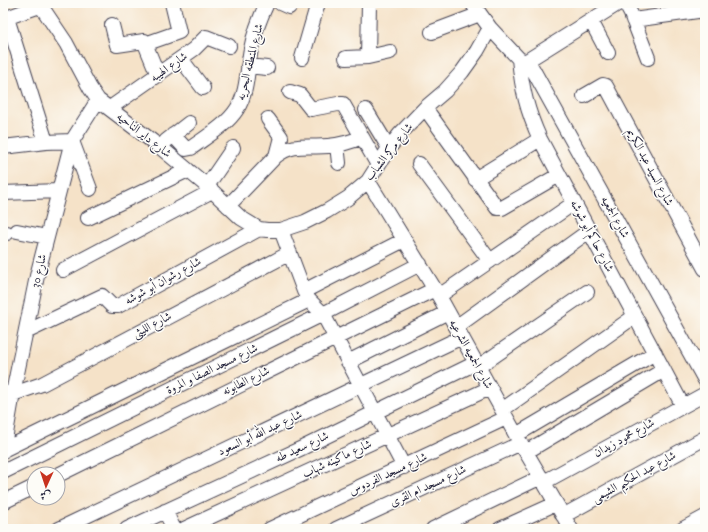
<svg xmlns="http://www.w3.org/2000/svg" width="708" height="532" font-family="'IM FELL Double Pica',Amiri,serif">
<rect width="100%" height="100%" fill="#fdfcf7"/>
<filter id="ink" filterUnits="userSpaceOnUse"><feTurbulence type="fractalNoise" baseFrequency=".025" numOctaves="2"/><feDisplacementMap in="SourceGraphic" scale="8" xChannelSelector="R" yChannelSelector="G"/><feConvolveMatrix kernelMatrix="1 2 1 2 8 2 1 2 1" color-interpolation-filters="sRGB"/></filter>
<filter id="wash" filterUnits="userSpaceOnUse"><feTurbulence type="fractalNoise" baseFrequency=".012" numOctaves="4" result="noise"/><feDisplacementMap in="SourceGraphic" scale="16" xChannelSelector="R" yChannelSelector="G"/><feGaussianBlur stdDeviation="0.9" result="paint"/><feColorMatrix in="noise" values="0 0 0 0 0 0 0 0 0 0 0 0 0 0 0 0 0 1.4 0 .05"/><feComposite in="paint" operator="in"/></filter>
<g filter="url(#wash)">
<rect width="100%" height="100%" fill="#f5e2c8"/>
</g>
<g filter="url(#ink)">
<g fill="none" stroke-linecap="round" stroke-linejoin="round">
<defs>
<path id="minor" d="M39 3 66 43 90 88 98 100 160 147 207 186 241 218 259 229 267 230H281L305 222 327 211 348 198 368 181 389 148 400 134 425 108 445 91 462 72 477 51 490 28
M280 3 289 7 292 3
M472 3 490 28 519 59 525 62 532 68 705 380
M625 3 631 14 648 58
M7 18 46 142
M3 19 40 6
M633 20 705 10
M591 21 608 53
M112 25 117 45 144 41 158 75
M432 32 480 14
M145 44 179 32 172 3
M368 57 369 3
M302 58 318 3
M346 58 368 57 390 52
M181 59 203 88
M519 59C522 89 527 111 540 139L683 406
M525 62 619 3
M248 66 267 68
M290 92 300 95 311 109 338 104H343L378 165
M584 96 603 85 606 86 705 269
M110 108 194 49 206 37 229 46
M425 108 497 208H502L559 175
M366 110 389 148
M268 119 281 137 276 156
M173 135 186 149 191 148C206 137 227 125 237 109 248 92 247 68 251 49 254 33 260 18 267 3
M166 141 189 123
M337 145 339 163
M3 147 46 142 72 141 90 189
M419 164 490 261
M475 179 540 139
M368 181 439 296 516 435 571 529
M207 186 233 148
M3 193 59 191
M228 206 276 156C294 142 308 148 328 146 340 145 351 142 362 137
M88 218 188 170
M281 230 304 291 309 300 323 314 404 467
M17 231 47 237
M3 233H7
M63 270 212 191
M304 291 404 240
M439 296 574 203
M456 327 589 231
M26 332 102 296 112 306H118L259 229
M348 362 448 312
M478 367 587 292
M4 393 19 392 42 384 290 253
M502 410 635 316
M516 435 655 353
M3 450 309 300
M3 451 13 393 37 276 72 141 98 100
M526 452 664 370
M3 472 323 314 420 264
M58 475 435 289
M544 482 705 394
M3 502 34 487
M165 511 174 529
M563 516 705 438
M59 529 462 337
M127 529 302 448 476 363
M184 529 490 388
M270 529 506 418
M336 529 521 443
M433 529 541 477
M500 529 555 504
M683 529 705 517"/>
</defs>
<!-- minor casing -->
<use href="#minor" stroke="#423f50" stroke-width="16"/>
<!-- minor -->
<use href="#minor" stroke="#fff" stroke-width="14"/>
</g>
</g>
<g text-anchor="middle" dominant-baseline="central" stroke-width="3" stroke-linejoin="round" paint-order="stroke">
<!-- street labels -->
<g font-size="12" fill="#22223b" stroke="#fdfcf7">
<text transform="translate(250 62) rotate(-76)">شارع المنطقه البحريه</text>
<text transform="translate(169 67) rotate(-35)">شارع الهيبه</text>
<text transform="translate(144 135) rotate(38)">شارع داير الناحيه</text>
<text transform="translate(389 152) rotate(-52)">شارع مركز الشباب</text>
<text transform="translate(650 167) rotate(62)">شارع السيد عبد الكريم</text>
<text transform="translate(615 217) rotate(61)">شارع الجمعيه</text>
<text transform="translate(592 236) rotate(62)">شارع حاكم أبو شوشه</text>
<text transform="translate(39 271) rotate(-77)">شارع 30</text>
<text transform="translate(163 281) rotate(-29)">شارع رشوان أبو شوشه</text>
<text transform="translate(152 325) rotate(-28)">شارع الليثى</text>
<text transform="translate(471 354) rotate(61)">شارع الجمعيه الشرعيه</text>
<text transform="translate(212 369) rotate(-26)">شارع مسجد الصفا و المروة</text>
<text transform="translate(246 381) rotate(-26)">شارع الطابونه</text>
<text transform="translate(260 433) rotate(-25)">شارع عبد الله أبو السعود</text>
<text transform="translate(624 438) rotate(-29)">شارع محمود زيدان</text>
<text transform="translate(302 447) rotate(-25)">شارع سعيد طه</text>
<text transform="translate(337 459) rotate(-25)">شارع ماكينه شهاب</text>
<text transform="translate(388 474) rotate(-25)">شارع مسجد الفردوس</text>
<text transform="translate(634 477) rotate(-29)">شارع عبد الحكيم الشيمى</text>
<text transform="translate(428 486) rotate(-25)">شارع مسجد ام القرى</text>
</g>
</g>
<!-- margin -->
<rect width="708" height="532" fill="none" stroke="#fdfcf7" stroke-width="16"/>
<!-- north arrow -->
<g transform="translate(46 486) rotate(183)"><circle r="19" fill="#fdfcf7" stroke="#a5a5ac"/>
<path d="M0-3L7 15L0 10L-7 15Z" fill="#c8321e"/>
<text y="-6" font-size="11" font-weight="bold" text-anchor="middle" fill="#22223b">ش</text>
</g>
</svg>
